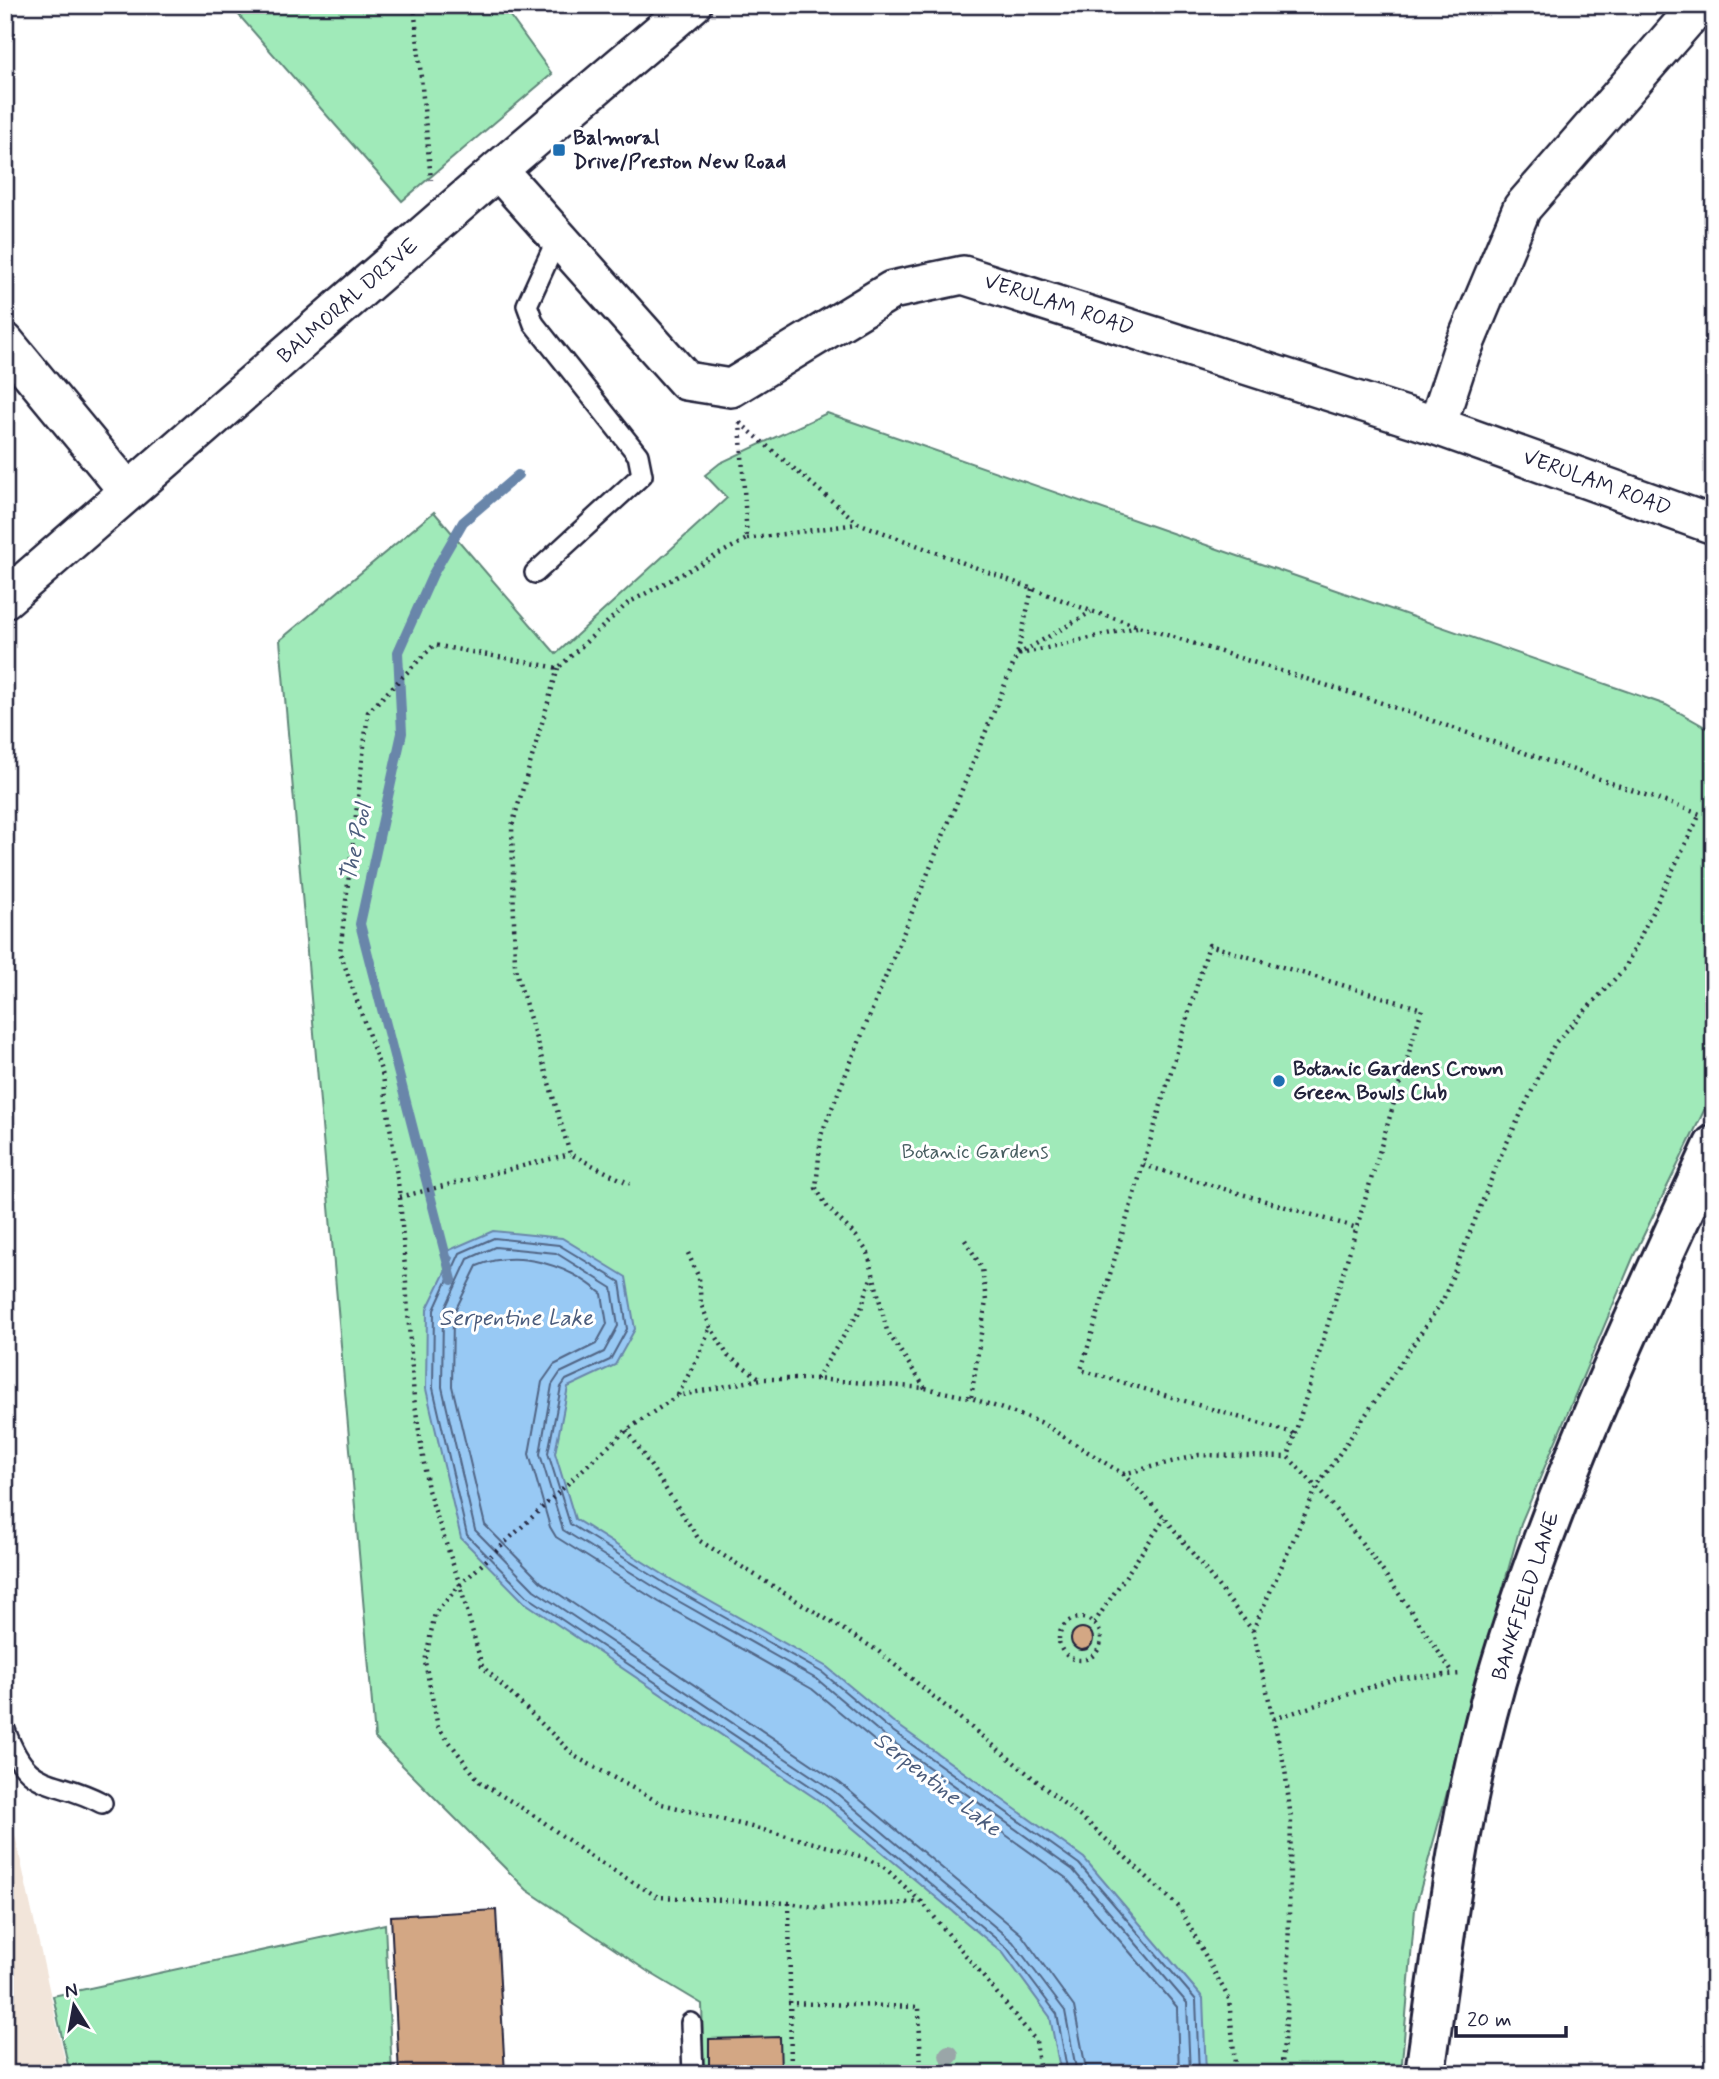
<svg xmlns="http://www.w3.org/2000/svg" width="1719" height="2079" font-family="Mynerve,sans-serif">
<rect width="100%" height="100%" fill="#fff"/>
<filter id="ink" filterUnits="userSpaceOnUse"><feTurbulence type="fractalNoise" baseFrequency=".0143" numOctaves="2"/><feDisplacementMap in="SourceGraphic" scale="14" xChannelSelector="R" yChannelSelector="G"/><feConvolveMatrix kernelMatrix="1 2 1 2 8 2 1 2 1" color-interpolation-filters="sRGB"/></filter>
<g filter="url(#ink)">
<!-- built -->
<path fill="#f2e5da" d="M11 1817 68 2074H5V1818Z"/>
<!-- green -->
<path fill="#a0eab9" stroke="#61867a" stroke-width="2" d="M230 5H502L552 74 402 201Z
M827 413 1666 705 1714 732V1090L1635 1253 1521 1523 1415 1909 1401 2074H704L702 2004 647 1971 527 1890 375 1738 280 640 434 512 556 654 727 498 705 475 720 463Z
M385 1924 392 2074H70L53 1996Z"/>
<!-- water -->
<path fill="#98c9f4" stroke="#6986aa" stroke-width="2" d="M493 1231 562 1238 626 1277 635 1329 615 1365 568 1387 555 1453 575 1519 672 1580 827 1667 892 1721 1084 1858 1203 1998 1206 2074H1061L1050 2017 1003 1953 824 1804 524 1602 461 1538 426 1389 427 1309 452 1258 445 1252Z"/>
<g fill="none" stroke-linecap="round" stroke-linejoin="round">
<!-- shore -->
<path stroke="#516585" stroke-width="2" d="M1068 2074 1057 2014 1007 1948 828 1798 528 1597 467 1535 433 1388 434 1310 460 1253 494 1238 559 1245 620 1282 627 1329 610 1360 566 1380 561 1387 548 1453 570 1524 669 1586 823 1673 887 1727 1079 1864 1196 2000 1199 2074
M1077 2074 1065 2011 1013 1942 834 1791 534 1590 475 1530 442 1387 443 1313 468 1259 495 1247 556 1253 612 1288 618 1326 604 1352 560 1373 552 1385 540 1454 563 1530 664 1593 818 1680 882 1734 1073 1870 1187 2003 1190 2074
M1087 2074 1074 2007 1021 1934 840 1783 541 1582 485 1525 452 1386 453 1315 477 1266C518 1248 570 1266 602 1294L607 1324 596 1344 554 1365 542 1382 529 1454 550 1527 556 1537 659 1602 812 1689 876 1742 1066 1878 1177 2007 1179 2074"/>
<!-- stream -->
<path stroke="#6986aa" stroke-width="10" d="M452 1280 360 924 402 733 398 652 433 574 463 522 518 475"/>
</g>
<!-- building -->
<path fill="#d3a784" stroke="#22223b" stroke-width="2" d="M1071 1639a11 11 0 1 1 22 0a11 11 0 1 1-22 0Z
M496 1910 505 2074H399L391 1916Z
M780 2037 781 2074H709V2039Z"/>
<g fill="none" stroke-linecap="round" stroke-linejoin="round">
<defs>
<path id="lane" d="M535 573 642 475 638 455 534 324 527 305 558 237
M5 1730C28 1795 51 1776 102 1803
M691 2023 693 2074"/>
<path id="street" d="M498 170 686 381 731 388 892 290 963 275 1437 426 1714 525
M5 342 128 491
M1437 426 1461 353 1522 208 1699 5
M5 599 498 170 692 5"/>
<path id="secondary" d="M1425 2074C1445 1931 1462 1787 1506 1648 1560 1475 1638 1310 1714 1145"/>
</defs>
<!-- lane casing -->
<use href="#lane" stroke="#22223b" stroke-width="24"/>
<!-- street casing -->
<use href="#street" stroke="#22223b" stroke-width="42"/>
<!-- secondary casing -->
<use href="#secondary" stroke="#22223b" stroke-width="44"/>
<!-- path -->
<path stroke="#22223b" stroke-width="4.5" stroke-dasharray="2 5" stroke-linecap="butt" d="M414 5 431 180
M740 422 747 539 628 603 558 668 434 645 368 712 340 952 383 1076 400 1197 414 1398 428 1490 460 1585 435 1613 425 1662 438 1727 480 1782 538 1818 594 1859 658 1897 789 1903 820 1908 922 1902 1036 2041 1040 2074
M740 423 858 523 1091 611 1373 700 1700 814 1625 968 1555 1043 1501 1155 1443 1300 1317 1487 1253 1630
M747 539 857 524
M1032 589 1017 655 1137 627
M558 668 512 826 515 968 570 1154 630 1184
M1143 1165 1081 1370 1295 1434 1288 1457
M400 1197 570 1154
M965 1240 982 1268 986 1301 971 1398
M688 1253 699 1278 701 1304 710 1326 728 1356 761 1379
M816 1379 861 1309 871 1278
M925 1388 887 1331 868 1253 856 1236 828 1208 816 1188 821 1135 1017 655 1091 612
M678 1395 702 1349 710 1326
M627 1430 700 1541 878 1651 1094 1828 1179 1907 1229 1999 1236 2074
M1295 1434 1422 1009 1209 945 1143 1165 1357 1228
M1123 1474 1199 1455 1288 1457C1351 1521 1402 1597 1452 1672
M1059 1639a21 21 0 1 1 42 0a21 21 0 1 1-42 0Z
M1094 1623 1165 1518
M1274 1719 1398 1678 1462 1674
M921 1902 882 1865 841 1850 662 1804 576 1757 482 1666 460 1585 594 1459 627 1430 677 1396 761 1379H816L925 1388 971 1398 1040 1422 1123 1474 1165 1518 1253 1631 1285 1769 1291 1819 1287 2011 1281 2074
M789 1903 791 2074
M788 2003 919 2007 921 2074"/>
<!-- lane -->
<use href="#lane" stroke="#fff" stroke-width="19"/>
<!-- street -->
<use href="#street" stroke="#fff" stroke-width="37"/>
<!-- secondary -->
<use href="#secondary" stroke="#fff" stroke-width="38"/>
</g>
<!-- trees -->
<circle fill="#9aa6a8" cx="949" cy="2055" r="10"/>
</g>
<!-- markers -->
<g fill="#1f6fb2" stroke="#fff" stroke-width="2.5">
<rect x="552" y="143" width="14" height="14" rx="3.5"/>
<circle cx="1279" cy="1081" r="7"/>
</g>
<g text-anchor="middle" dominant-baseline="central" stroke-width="6" stroke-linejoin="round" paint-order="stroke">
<!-- poi labels -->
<g font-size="21" font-weight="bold" fill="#22223b" stroke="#fff" text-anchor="start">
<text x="573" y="138">Balmoral<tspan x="573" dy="24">Drive/Preston New Road</tspan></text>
<text x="1293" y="1069">Botanic Gardens Crown<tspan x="1293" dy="24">Green Bowls Club</tspan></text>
</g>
<!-- street labels -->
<g font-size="21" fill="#22223b" stroke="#fff">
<text transform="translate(348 301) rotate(-41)">BALMORAL DRIVE</text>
<text transform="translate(1059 305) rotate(18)">VERULAM ROAD</text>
<text transform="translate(1597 483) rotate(20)">VERULAM ROAD</text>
<text transform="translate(1526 1596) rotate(-72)">BANKFIELD LANE</text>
</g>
<!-- park labels -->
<g font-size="21" fill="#485e61" stroke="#fff">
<text x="975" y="1152">Botanic Gardens</text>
</g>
<!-- water labels -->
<g font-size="23" font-style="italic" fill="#4b5c7c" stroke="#fff">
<text transform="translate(357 843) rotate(-78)">The Pool</text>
<text x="516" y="1319">Serpentine Lake</text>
<text transform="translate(937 1785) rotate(38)">Serpentine Lake</text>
</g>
</g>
<!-- margin -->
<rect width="1719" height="2079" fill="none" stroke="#fff" stroke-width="28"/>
<rect x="14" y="14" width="1691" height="2051" fill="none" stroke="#22223b" stroke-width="2.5" filter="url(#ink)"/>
<!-- north arrow -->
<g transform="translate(74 2006) rotate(349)" stroke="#ffffff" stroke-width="5" paint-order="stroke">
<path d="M0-5L12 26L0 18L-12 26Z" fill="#22223b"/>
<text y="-10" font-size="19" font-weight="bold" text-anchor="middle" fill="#22223b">N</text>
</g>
<!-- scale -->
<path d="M1456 2026v10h110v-10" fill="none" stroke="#22223b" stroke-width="3.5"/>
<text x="1467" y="2026" font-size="21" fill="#22223b" stroke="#ffffff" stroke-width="5" paint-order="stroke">20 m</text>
</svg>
